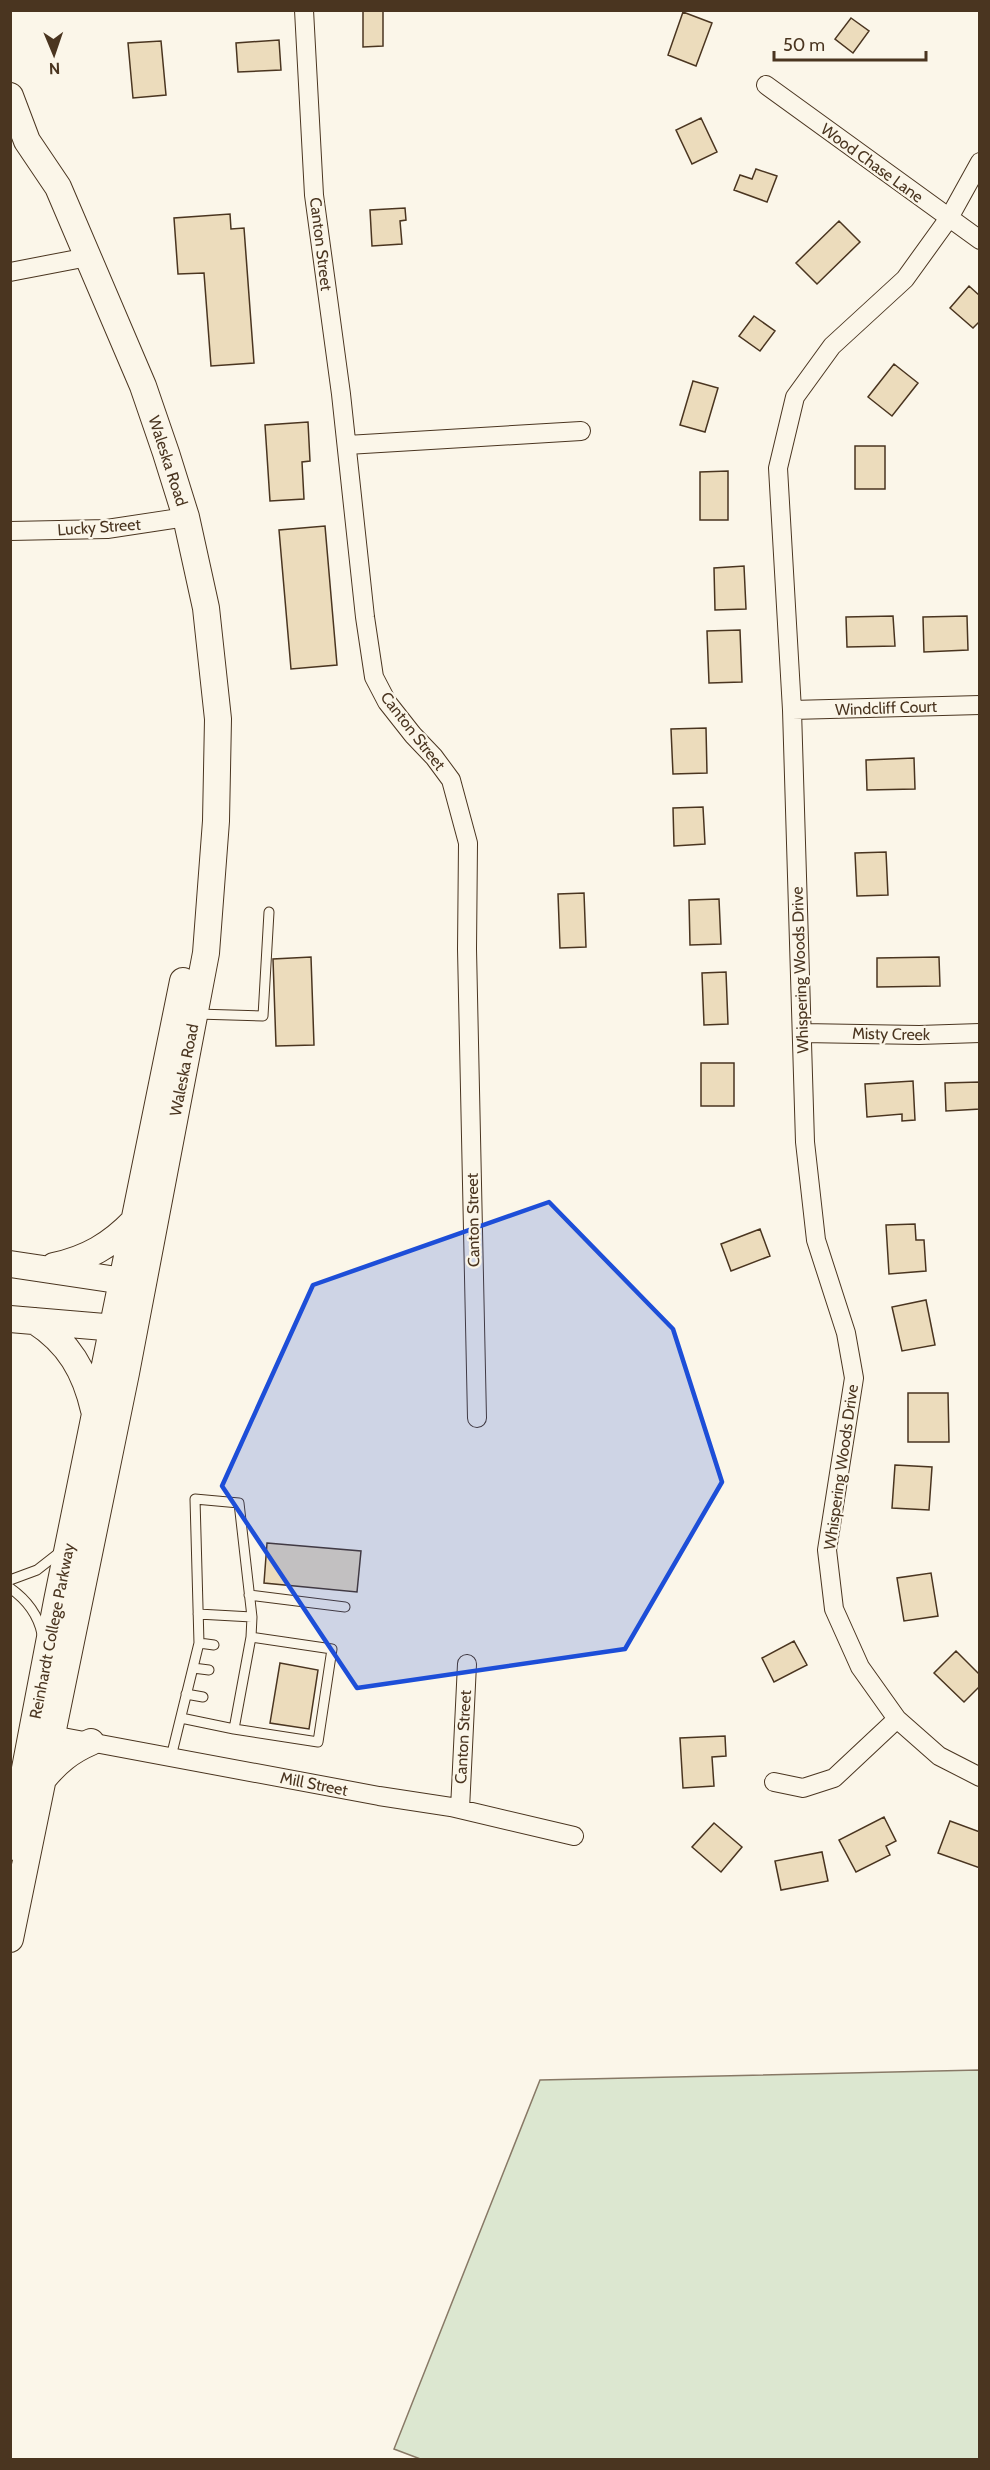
<svg xmlns="http://www.w3.org/2000/svg" width="990" height="2470" font-family="Cabin,sans-serif">
<rect width="100%" height="100%" fill="#fbf6e9"/>
<!-- green -->
<path fill="#dce7d0" stroke="#887966" stroke-width="1.5" d="M979 2070V2459L423 2460 394 2449 540 2080Z"/>
<!-- building -->
<path fill="#ecdcbc" stroke="#4a3520" stroke-width="1.5" d="M363 10H383V46L363 47Z
M683 12 712 23 696 66 668 55Z
M851 18 869 31 853 53 835 39Z
M279 40 281 70 238 72 236 43Z
M161 41 166 95 133 98 128 43Z
M701 118 717 152 692 164 676 130Z
M756 169 777 176 767 202 734 190 740 175 752 179Z
M405 208 406 220 400 221 402 244 372 246 370 210Z
M230 214 231 229 244 228 254 363 211 366 204 273 178 274 174 218Z
M839 221 860 242 817 284 796 263Z
M969 286 980 296V321L973 328 950 308Z
M754 316 775 331 760 351 739 336Z
M894 364 918 383 892 416 868 397Z
M693 381 718 388 705 432 680 425Z
M308 422 310 461 302 462 304 499 270 501 265 425Z
M855 446H885V489H855Z
M728 471V520H700V472Z
M325 526 337 665 291 669 279 530Z
M744 566 746 609 715 610 714 568Z
M893 616 895 646 847 647 846 617Z
M967 616 968 650 924 652 923 617Z
M740 630 742 682 709 683 707 631Z
M706 728 707 773 673 774 671 729Z
M914 758 915 789 867 790 866 760Z
M703 807 705 844 674 846 673 808Z
M886 852 888 895 857 896 855 853Z
M584 893 586 947 560 948 558 894Z
M719 899 721 944 690 945 689 900Z
M311 957 314 1045 276 1046 273 959Z
M939 957 940 986 877 987V958Z
M726 972 728 1024 704 1025 702 973Z
M701 1063H734V1106H701Z
M913 1081 915 1120 902 1121V1114L867 1117 865 1084Z
M980 1082V1109L946 1111 945 1083Z
M915 1224 916 1240H924L926 1271 889 1274 886 1225Z
M760 1229 770 1256 731 1271 721 1244Z
M926 1300 935 1345 902 1351 892 1307Z
M908 1393H948L949 1442H908Z
M895 1465 932 1467 929 1510 892 1508Z
M267 1543 361 1551 357 1592 264 1583Z
M931 1573 938 1616 904 1621 897 1578Z
M794 1641 807 1665 774 1682 762 1658Z
M956 1651 980 1675V1686L964 1702 934 1673Z
M280 1663 318 1670 309 1729 270 1723Z
M725 1736 726 1756 712 1757 714 1786 683 1788 680 1738Z
M884 1817 896 1841 886 1846 890 1855 856 1872 839 1840Z
M950 1821 980 1832V1868L938 1853Z
M714 1823 742 1847 721 1872 692 1847Z
M822 1852 828 1881 781 1890 775 1861Z"/>
<g fill="none" stroke-linecap="round" stroke-linejoin="round">
<defs>
<path id="lane" d="M197 1014 263 1016 269 912
M10 1580 37 1570 60 1552
M10 1588C27 1600 38 1614 42 1634
M249 1595 345 1607
M199 1643 214 1645
M193 1668 209 1670
M186 1694 203 1697
M181 1718 234 1729 251 1637 252 1617 198 1614
M234 1729 318 1742 332 1649 251 1637
M171 1757 199 1643 195 1499 239 1503 252 1617"/>
<path id="street" d="M304 10 314 195 341 394 365 617 374 677 387 702 413 735 434 757 451 780 468 843 467 949 477 1418
M766 85 980 240
M980 162 949 218 905 279 832 346 795 397 778 468 792 710 805 1142 816 1240 846 1333 854 1378 827 1550 834 1609 860 1667 897 1719 939 1756 980 1777
M10 272 88 257
M347 445 581 431
M10 531 107 529 186 517
M792 710 980 705
M803 1033 919 1035 980 1033
M52 1735 379 1796 451 1807 574 1836
M774 1782 803 1788 834 1778 897 1719
M460 1809 467 1664"/>
<path id="secondary" d="M10 96 27 141 58 187 143 386 166 453 186 517 206 608 218 719 216 821 206 953 126 1373 10 1939
M10 1264 137 1283
M54 1266C87 1259 111 1245 134 1221
M10 1319 128 1329
M35 1321C69 1343 85 1371 94 1410
M43 1779C57 1762 70 1751 91 1742
M10 1847 57 1601 183 981"/>
</defs>
<!-- lane casing -->
<use href="#lane" stroke="#4a3520" stroke-width="11"/>
<!-- street casing -->
<use href="#street" stroke="#4a3520" stroke-width="20"/>
<!-- secondary casing -->
<use href="#secondary" stroke="#4a3520" stroke-width="28"/>
<!-- lane -->
<use href="#lane" stroke="#fbf6e9" stroke-width="9"/>
<!-- street -->
<use href="#street" stroke="#fbf6e9" stroke-width="18"/>
<!-- secondary -->
<use href="#secondary" stroke="#fbf6e9" stroke-width="26"/>
</g>
<!-- marked area -->
<path fill="#1d4ed8" fill-opacity="0.2" stroke="#1d4ed8" stroke-width="4.5" stroke-linejoin="round" d="M549 1202 673 1329 722 1482 625 1649 357 1688 222 1486 313 1285Z"/>
<g text-anchor="middle" dominant-baseline="central" stroke-width="4.5" stroke-linejoin="round" paint-order="stroke">
<!-- street labels -->
<g font-size="16" fill="#4a3520" stroke="#fbf6e9">
<text transform="translate(872 163) rotate(36)">Wood Chase Lane</text>
<text transform="translate(321 244) rotate(83)">Canton Street</text>
<text transform="translate(168 461) rotate(72)">Waleska Road</text>
<text transform="translate(99 527) rotate(-4)">Lucky Street</text>
<text transform="translate(886 708) rotate(-2)">Windcliff Court</text>
<text transform="translate(413 731) rotate(52)">Canton Street</text>
<text transform="translate(800 970) rotate(-92)">Whispering Woods Drive</text>
<text transform="translate(891 1034) rotate(1)">Misty Creek</text>
<text transform="translate(184 1070) rotate(-79)">Waleska Road</text>
<text transform="translate(473 1220) rotate(-91)">Canton Street</text>
<text transform="translate(841 1467) rotate(-82)">Whispering Woods Drive</text>
<text transform="translate(52 1631) rotate(-79)">Reinhardt College Parkway</text>
<text transform="translate(463 1737) rotate(-87)">Canton Street</text>
<text transform="translate(314 1784) rotate(11)">Mill Street</text>
</g>
</g>
<!-- border -->
<rect width="990" height="2470" fill="none" stroke="#4a3520" stroke-width="24"/>
<!-- north arrow -->
<g transform="translate(54 54) rotate(178)" stroke="#fbf6e9" stroke-width="4.5" paint-order="stroke">
<path d="M0-4.5L10 22L0 15L-10 22Z" fill="#4a3520"/>
<text y="-9" font-size="16" font-weight="bold" text-anchor="middle" fill="#4a3520">N</text>
</g>
<!-- scale -->
<path d="M774 51v9h152v-9" fill="none" stroke="#4a3520" stroke-width="3"/>
<text x="783" y="51" font-size="18" fill="#4a3520" stroke="#fbf6e9" stroke-width="4.5" paint-order="stroke">50 m</text>
</svg>
